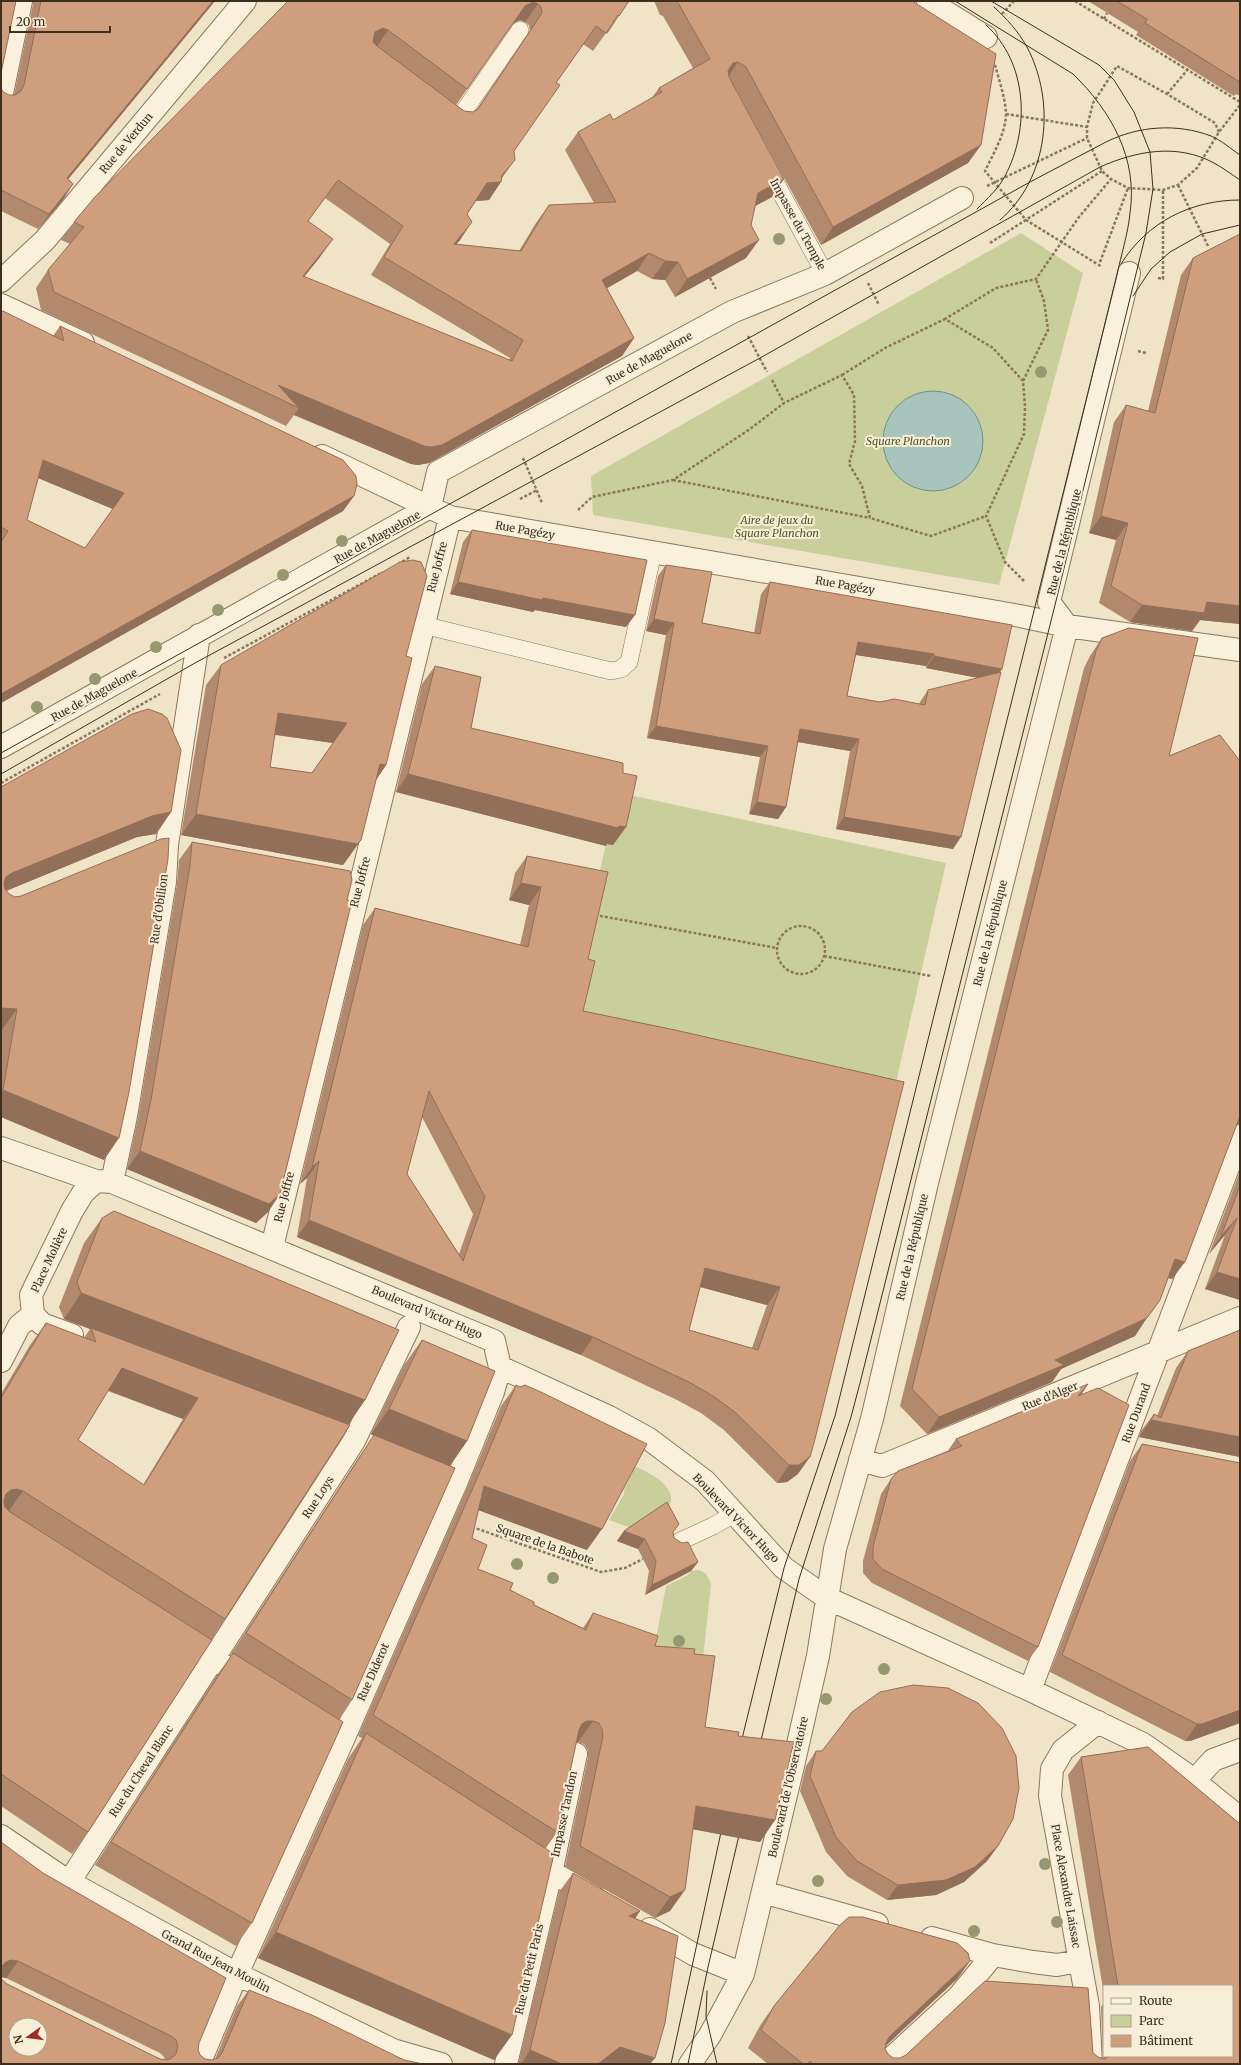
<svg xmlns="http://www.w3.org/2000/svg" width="1241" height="2065" font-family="Merriweather,serif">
<rect width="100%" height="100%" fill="#f0e4c8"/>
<!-- green -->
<path fill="#c9cf9b" d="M1021 233 1083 273 999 585 593 515 591 476Z
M625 794 946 863 892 1100 570 1029 576 977 606 844 613 845Z
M635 1466C649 1473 681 1487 668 1508 663 1515 644 1525 636 1530L609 1520 624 1494V1490Z
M698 1570C706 1572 709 1577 711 1585L701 1677 648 1654 651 1639 657 1633 666 1586 688 1575 691 1571Z"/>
<!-- water -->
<path fill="#a9c4bc" stroke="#6f938a" d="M883 441a50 50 0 1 1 100 0a50 50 0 1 1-100 0Z"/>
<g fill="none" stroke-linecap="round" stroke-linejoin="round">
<defs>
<path id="lane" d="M448 113 457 121 520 30
M767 167 825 274
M423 625 611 671 621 669 629 662 653 552
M676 1543 713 1526 734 1514"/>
<path id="street" d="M928 1 986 37
M1 98 21 1
M1 281 45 240 245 1
M1 305 83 343
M322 456 450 517 1020 616 1067 626 1240 650
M1067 626 1049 602 1129 273
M1 747 430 507 438 472 732 312 825 274 962 198
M1 1148 96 1181 112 1182 494 1341 500 1367 493 1392 456 1483 342 1742 237 1974 199 2064
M112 1182 126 1116 165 882 167 845 199 635
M272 1247 450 517
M33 1314 42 1324 72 1335
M33 1314 31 1295 72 1211 83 1193 96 1181
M1 1361 19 1326 33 1314
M500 1367 609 1417 649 1439 705 1481 784 1568 827 1598 1030 1690 1143 1744 1183 1772 1240 1818
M860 1460 882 1466 1240 1318
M178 1636 250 1682
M1030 1690 1240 1136
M1194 1781 1213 1760 1240 1750
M1 1836 69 1882 237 1974 393 2050 441 2064
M524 1856 593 1896
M69 1882 354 1441 409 1327
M763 1892 877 1924
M650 1929 693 1954 743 1974
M932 1938 993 1955 1033 1962 1057 1965 1079 1961
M506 2064 551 1873 576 1754
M690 2064 710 2035 743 1974 793 1766 818 1656 835 1549 872 1419 927 1183 1067 626
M885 2064 959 1996 993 1955
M1091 2064 1088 2006 1050 1796 1052 1769 1063 1750 1098 1722"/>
</defs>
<!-- lane casing -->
<use href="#lane" stroke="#8d765c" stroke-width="18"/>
<!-- street casing -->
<use href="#street" stroke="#8d765c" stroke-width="24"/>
<!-- path -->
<path stroke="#8d765c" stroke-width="2.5" stroke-dasharray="3 2" stroke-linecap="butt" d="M1075 1 1240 102
M1002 14 1014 1
M1104 19 1107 13
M995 65C999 80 1005 97 1006 113 1006 133 993 154 985 171L1026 220 1102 267
M1167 94 1189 68
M1006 114 1087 127
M1219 132 1215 123 1167 94 1117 66 1093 103 1087 127V138L1102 171 1111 179 1128 188 1163 190 1178 185 1197 168 1219 132 1240 105
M1178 185 1208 246
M987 186 1087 138
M990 243 1102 171
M1100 262 1128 188
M710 278 716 289
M1158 278 1163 279V190
M868 283 879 305
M748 336 767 372
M1138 351 1146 353
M842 375 885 348 945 319
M772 380 784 403
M1023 381 1048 330 1044 301 1036 279
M523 458 542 503
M673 480 870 518
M520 499 537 490
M578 510 592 497 673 480 750 429 784 403 842 375 854 395 855 441 849 464 862 486 870 518 931 536 986 516
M398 564 410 557
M1024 581 1005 562 986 516 1024 434 1025 406 1023 381 993 348 945 319 996 288 1036 279 1079 217 1111 179
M224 658 383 572
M1 783 160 694
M595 915 777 948
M777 950a24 24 0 1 1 48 0a24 24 0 1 1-48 0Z
M824 956 931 976
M472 1527 601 1572 625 1568 643 1559"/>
<!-- lane -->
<use href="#lane" stroke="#faf1dc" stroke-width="17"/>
<!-- street -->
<use href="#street" stroke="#faf1dc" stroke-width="22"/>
<!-- tram -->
<path stroke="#3d2e20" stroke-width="1" d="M994 7C1007 19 1018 31 1027 47 1056 102 1049 178 1000 220
M977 209C987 199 999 188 1005 176 1030 129 1028 63 986 25
M1121 264C1147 222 1191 200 1240 200
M1133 296 1151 269 1170 252 1202 234 1240 225
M1 753 1030 182 1106 142C1138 126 1177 123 1211 136 1221 140 1231 149 1240 155
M1 774 195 663 760 358 1100 167C1136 151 1177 143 1214 163 1223 168 1231 174 1240 180
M740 1747 784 1568 835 1416 1117 275C1121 255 1128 234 1130 213 1138 158 1111 111 1073 74L955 1
M759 1749 799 1579 851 1417 860 1383 1054 609 1146 233 1153 189 1150 152 1134 112 1114 80 1099 65 991 1
M707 1991 706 2016 717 2064
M671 2064 723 1823
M688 2064 708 1967 741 1827"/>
</g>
<!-- trees -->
<g fill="#96986f">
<circle cx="779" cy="239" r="6"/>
<circle cx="1041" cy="372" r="6"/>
<circle cx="342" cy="541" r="6"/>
<circle cx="283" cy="575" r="6"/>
<circle cx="218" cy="610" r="6"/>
<circle cx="156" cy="647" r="6"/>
<circle cx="95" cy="679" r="6"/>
<circle cx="37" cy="707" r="6"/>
<circle cx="517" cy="1564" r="6"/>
<circle cx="553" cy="1578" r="6"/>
<circle cx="679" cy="1641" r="6"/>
<circle cx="884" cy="1669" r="6"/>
<circle cx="826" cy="1699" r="6"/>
<circle cx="1045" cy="1864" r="6"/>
<circle cx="818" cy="1881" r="6"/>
<circle cx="1057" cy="1922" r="6"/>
<circle cx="974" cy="1931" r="6"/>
</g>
<!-- wall -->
<path fill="#b2896c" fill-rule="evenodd" d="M33 1H215L68 179 63 200 38 229 1 211V88L3 92 9 95H14L33 4Z
M288 1H629L607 34 606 33 593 51 583 44 556 83 514 151 502 178 489 200 476 201 467 214 460 240 456 244 519 251 536 223 549 205 594 203 565 150 578 132 613 120 651 99 659 88 693 68 663 16 660 15 654 1H912L981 145 968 163 821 245 733 85 772 197 755 206 751 225 746 258 675 297 665 280 652 279 637 271 607 288 634 338 622 356 429 463 418 465 411 464 294 415 286 426 41 310 36 288 48 270 70 244 61 240 74 222ZM520 20 525 22 529 25 530 31 477 109 473 112 464 111 456 105 512 24ZM325 198 390 244 371 275 510 358 509 360 304 277 320 257 308 221Z
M1088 1H1240V96L1236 94 1234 96 1136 35 1138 32Z
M1240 234V624L1200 620 1192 631 1130 622 1099 603 1116 540 1089 533 1114 422 1126 405 1148 411 1181 275 1193 258Z
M1 313 53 336 60 326 354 496 343 511 1 703ZM38 478 113 509 85 548 27 520Z
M472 530 626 627 535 610 533 612 450 594 463 542Z
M666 565 702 623 754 633 761 594 770 582 1000 673 953 849 836 829 850 751 798 742 786 807 778 819 749 814 760 757 647 738 666 635 646 631 658 576ZM856 655 926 666V668L979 678 928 690 920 702 919 704 880 702 847 696Z
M1102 638 1169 756 1240 761V1124H1237L1172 1279 1168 1278 1135 1336 1061 1369 1052 1382 927 1434 900 1406 1084 668 1090 656Z
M406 656 386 765 376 780 361 840 343 865 181 835 206 685 221 665ZM275 735 333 743 312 773 270 767Z
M435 666 471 728 623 773 626 827 613 845 607 844 606 846 396 792 422 684Z
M1 787 171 812 156 834 137 837 6 891 104 1160 1 1117Z
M192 842 347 900 280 1194 268 1212 256 1223 127 1169 138 1118 177 884 179 860Z
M527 856 588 959 583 1011 904 1082 798 1474 787 1482 777 1483 724 1430 701 1413 677 1400 581 1355 297 1237 307 1178 300 1184 363 925 375 908 520 945 529 905 509 900 515 873ZM422 1117 473 1214 459 1254 407 1174ZM700 1287 767 1305 752 1348 689 1330Z
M1240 1171V1300L1205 1289 1225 1235 1209 1254Z
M102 1218 365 1400 348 1425 225 1619 211 1640 88 1832 72 1854 1 1806V1394L30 1345 46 1323 84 1338 90 1329 64 1319 59 1307 84 1243ZM108 1391 183 1419 143 1485 78 1440Z
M1240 1330V1457L1139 1437 1141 1431 1154 1414 1157 1416 1176 1368 1188 1351Z
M422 1340 467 1441 450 1466 352 1700 339 1720 252 1923 236 1946 95 1865 217 1675 232 1655 231 1654 359 1457 374 1436 371 1434 404 1365Z
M1088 1384 1081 1395 1038 1647 1028 1661 872 1583 863 1573V1561L881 1494 891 1479 947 1452 956 1439Z
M516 1385 587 1550 478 1510 472 1538 478 1569 534 1605 583 1628 593 1613 655 1646 694 1654 705 1727 738 1736 775 1820 760 1842 693 1829 670 1911 655 1918 565 1867 588 1757V1750L584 1744 578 1742H576L557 1832 546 1848 494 2060 258 1958 348 1759 362 1738 358 1736 467 1488 501 1406Z
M1142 1444 1240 1463V1723L1190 1741H1185L1050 1672 1130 1461Z
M624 1531 673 1532 674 1538 698 1562 691 1571 645 1595 649 1571 638 1549 617 1541Z
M1148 1747 1240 1824V2064H768L748 2048 761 2024 774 2006 840 1925 849 1917H863L957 1943 968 1953 970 1961 957 1979 885 2046V2049L888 2054 893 2058H900L906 2055 985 1981 1088 1988 1093 2053 1098 2057 1103 2058 1101 2007 1104 2002V2056H1232V1986H1104V1995L1068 1775 1081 1757Z
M816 1751 998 1846 987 1861 964 1882 936 1895 887 1900 847 1876 826 1852 800 1791 806 1766Z
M1 1842 199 2043 198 2050 200 2055 205 2059 212 2060 215 2059 237 2006 249 1990 404 2060 1 2064ZM1 1977 6 1978 160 2053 164 2057 165 2060 160 2059 7 1984 2 1980Z
M573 1873 650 2064H518L559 1892Z"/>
<!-- shaded-wall -->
<path fill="#916f58" d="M213 1H215L56 194 67 178Z
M533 2 538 4 525 22 520 20 512 24 525 6Z
M383 28 388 30 376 48 362 50 375 32Z
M738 62 726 80 720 81 733 63Z
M981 145 968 163 821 245 833 227Z
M515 160 498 183 501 182 489 200 475 201 487 183 502 175Z
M784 179 772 197 746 211 758 193Z
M73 184 63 200 38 229 49 214Z
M472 222 460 240 442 262 454 244Z
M333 239 320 257 290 294 303 276Z
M759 240 746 258 675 297 687 279Z
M649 253 637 271 590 298 602 280Z
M665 261 678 262 665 280 652 279Z
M634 338 622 356 429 463 418 465 411 464 294 415 299 408 278 385 424 446Z
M43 460 124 493 113 509 33 476Z
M354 496 343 511 1 703V694Z
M1101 516 1128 523 1116 540 1089 533Z
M458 582 543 598 635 615 626 627 535 610 533 612 450 594Z
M1207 602 1240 606V624L1200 620 1192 631 1130 622 1142 605Z
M654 619 674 623 666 635 646 631Z
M858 642 934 654 926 666 850 654Z
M934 656 1002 669 994 681 926 668Z
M278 713 347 723 333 743 264 733Z
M656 726 768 746 760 757 647 738Z
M800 729 859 739 850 751 792 741Z
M380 764 386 765 372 786Z
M408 774 619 826 626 827 613 845 607 844 606 846 396 792Z
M757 802 786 807 778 819 749 814Z
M171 812 156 834 137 837 1 893V884L6 877 12 873 152 816Z
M196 814 361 840 343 865 181 835Z
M844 817 961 837 953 849 836 829Z
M521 883 541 887 529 905 509 900Z
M1 1008 17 1009 1 1031Z
M3 1090 119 1138 104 1160 1 1117V1094Z
M1240 1115V1124H1238L1232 1127Z
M140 1151 280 1194 268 1212 256 1223 127 1169Z
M319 1161 307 1178 300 1184 312 1167Z
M1237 1218 1225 1235 1209 1254 1221 1236Z
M309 1220 593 1337 581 1355 297 1237Z
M1175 1259 1185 1262 1172 1279 1163 1276Z
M705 1268 780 1287 767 1305 693 1285Z
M1217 1272 1240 1279V1300L1205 1289Z
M81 1293 365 1400 348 1425 91 1328 90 1329 64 1319Z
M1147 1318 1135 1336 1061 1369 1052 1382 927 1434 939 1417 1055 1360Z
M122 1368 198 1398 183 1419 107 1390Z
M1088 1384 1079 1398 1078 1396Z
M389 1409 467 1441 449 1467 371 1434Z
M1151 1420 1240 1437V1457L1139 1437Z
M810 1457 798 1474 787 1482 777 1483 789 1465Z
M484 1486 602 1529 587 1550 470 1507Z
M16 1489 23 1491 8 1512 1 1511 6 1494 11 1490Z
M624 1531 645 1539 638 1549 617 1541Z
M698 1562 691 1571 645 1595 652 1585Z
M1240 1710V1723L1190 1741H1185L1197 1724Z
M587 1721H593L578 1742H572L582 1724Z
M696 1806 775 1820 760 1842 681 1827Z
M998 1846 987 1861 964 1882 936 1895 887 1900 898 1885Z
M685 1890 670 1911 655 1918 670 1897Z
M640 1911 627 1931 629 1916Z
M276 1932 512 2035 494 2060 258 1958Z
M11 1960 18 1961 6 1978 1 1977V1967L6 1962Z
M970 1961 957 1979 876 2055 889 2037Z
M620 2047 655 2058 650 2064H598Z
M530 2050 562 2064H521Z"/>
<!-- building -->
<path fill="#cf9f7d" stroke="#916f58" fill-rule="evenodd" d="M1 1H16L1 73Z
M41 1H213L67 178 73 184 49 214 1 190V88L3 92 9 95H15L21 91 24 85Z
M288 1H629L619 16 618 15 606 33 596 26 556 83 560 85 514 151 515 160 502 175 501 182 487 183 467 214 472 222 454 244 521 251 549 205 616 202 578 132 610 114 613 120 662 92 659 88 710 59 677 1H912L996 54 981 145 833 227 746 67 738 62 733 63 728 71 729 77 784 179 758 193 751 225 759 240 687 279 678 262 665 261 649 253 602 280 634 338 442 445 431 447 424 446 278 385 299 408 54 292 48 270 84 227 74 222 94 198ZM533 2 538 4 541 7 542 13 478 109 473 112 464 111 377 46 373 42 375 32 383 28 388 30 467 89 525 6ZM338 180 403 226 384 257 523 340 512 361 303 276 333 239 308 221Z
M1117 1H1240V82L1145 23 1147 19Z
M1240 234V606L1207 602 1204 613 1142 605 1111 586 1128 523 1101 516 1126 405 1155 413 1193 258Z
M3 311 64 341 60 326 343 460 356 476 357 484 354 496 1 694V542L8 531 1 527V313ZM43 460 124 493 85 548 27 520Z
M472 530 647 560 635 615 543 598 542 600 458 582Z
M413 560 421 562 427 576 406 656 412 658 386 765 380 764 361 840 357 844 196 814 221 665 400 562ZM278 713 347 723 312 773 270 767Z
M666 565 712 572 702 623 760 634 770 582 1012 625 1002 669 934 656V654L858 642 847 696 880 702 894 699 925 705 928 690 1001 672 961 837 844 817 859 739 800 729 786 807 757 802 768 746 656 726 674 623 654 619Z
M1129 628 1198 638 1169 756 1220 735 1240 761V1116L1185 1262 1175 1259 1160 1300 1147 1318 1055 1360 1064 1365 939 1417 912 1389 1096 651 1102 638Z
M435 666 481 677 471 728 623 763V773L637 776 626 827 619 826 618 828 408 774Z
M148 709 162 714 167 718 181 750 171 812 152 816 12 873 6 877 4 883 5 889 9 894 15 897 21 896 161 839 169 838 168 859 129 1092 119 1138 3 1090 17 1009 1 1008V787L132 714Z
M192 842 350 871 352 880 347 900 352 901 280 1194 269 1204 140 1151 151 1100 190 866Z
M527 856 608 872 588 959 595 961 583 1011 675 1030 904 1082 815 1439 810 1457 799 1465H789L736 1413 713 1396 689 1382 593 1337 309 1220 319 1161 312 1167 375 908 528 947 541 887 521 883ZM429 1091 485 1197 463 1261 407 1174ZM705 1268 780 1287 758 1350 689 1330Z
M1240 1186V1279L1217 1272 1237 1218 1221 1236Z
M114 1211 399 1330 365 1400 81 1293 77 1282 102 1218Z
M46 1323 96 1342 91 1328 350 1425 225 1619 23 1491 16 1489 11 1490 6 1494 4 1501 5 1507 10 1512 212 1640 88 1832 1 1774V1398ZM122 1368 198 1398 144 1485 78 1440Z
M1240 1330V1437L1151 1420 1154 1414 1161 1418 1188 1351Z
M422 1340 495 1371 467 1441 389 1409Z
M1088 1384 1078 1396 1098 1388 1129 1405 1038 1647 882 1569 873 1559V1547L891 1479 898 1471 962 1446 956 1439Z
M516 1385 520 1387 525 1385 543 1393 647 1444 602 1529 484 1486 472 1538 487 1545 478 1569 513 1583 510 1590 534 1602V1605L586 1630 593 1613 658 1636 655 1646 695 1649 694 1654 715 1656 705 1727 739 1732 738 1736 794 1742 775 1820 696 1806 685 1890 670 1897 580 1846 603 1736 602 1729 599 1723 593 1721H587L582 1724 579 1730 557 1832 373 1715 482 1467Z
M374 1435 455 1468 352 1700 246 1633Z
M1142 1444 1240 1463V1710L1202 1724H1197L1062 1655Z
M667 1502 679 1524 673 1532 674 1538 682 1543 688 1542 698 1562 652 1585 656 1561 645 1539 624 1531Z
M233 1653 343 1722 252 1923 111 1842Z
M913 1685 948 1688 978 1703 1002 1728 1016 1756 1019 1788 1013 1819 998 1846 975 1867 946 1880 898 1885 857 1861 836 1837 810 1776 816 1751H822L852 1712 880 1692Z
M366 1733 554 1854 512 2035 276 1932Z
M1148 1747 1240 1824V2064H813L810 2061 808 2064H803L761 2030 774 2006 840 1925 849 1917H863L957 1943 968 1953 970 1961 889 2037 886 2043 885 2049 888 2054 893 2058H900L906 2055 985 1981 1088 1988 1093 2053 1098 2057 1104 2059 1111 2056H1232V1986H1118L1081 1757Z
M1 1842 43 1873 226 1978 199 2043 198 2050 200 2055 205 2059 212 2060 218 2058 222 2053 249 1990 314 2016 404 2060 423 2064H1V1977L2 1980 7 1984 160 2059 167 2060 172 2058 176 2054 178 2046 176 2040 171 2036 18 1961 11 1960 6 1962 1 1967V1969ZM16 2025H40V2049H16Z
M573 1873 640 1911 629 1916 678 1936 665 2023 655 2058 620 2047 598 2064H562L530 2050Z"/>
<g text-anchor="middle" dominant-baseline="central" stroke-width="4" stroke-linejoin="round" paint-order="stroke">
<!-- street labels -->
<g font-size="11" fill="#3d2e20" stroke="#f7eed8">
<text transform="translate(126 143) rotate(-50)">Rue de Verdun</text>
<text transform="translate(798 224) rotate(61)">Impasse du Temple</text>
<text transform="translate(649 358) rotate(-29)">Rue de Maguelone</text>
<text transform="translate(525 530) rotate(10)">Rue Pagézy</text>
<text transform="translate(377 537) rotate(-29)">Rue de Maguelone</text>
<text transform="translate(1064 542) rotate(-76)">Rue de la République</text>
<text transform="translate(437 567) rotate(-76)">Rue Joffre</text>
<text transform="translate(845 585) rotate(10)">Rue Pagézy</text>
<text transform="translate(94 695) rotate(-29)">Rue de Maguelone</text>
<text transform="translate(360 882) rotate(-76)">Rue Joffre</text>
<text transform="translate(159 909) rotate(-82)">Rue d'Obilion</text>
<text transform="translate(990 933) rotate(-76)">Rue de la République</text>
<text transform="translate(284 1197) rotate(-76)">Rue Joffre</text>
<text transform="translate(912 1247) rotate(-77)">Rue de la République</text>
<text transform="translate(49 1260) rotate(-65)">Place Molière</text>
<text transform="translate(427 1312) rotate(23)">Boulevard Victor Hugo</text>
<text transform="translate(1050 1396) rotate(-22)">Rue d'Alger</text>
<text transform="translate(1136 1413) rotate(-70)">Rue Durand</text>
<text transform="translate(318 1497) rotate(-57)">Rue Loys</text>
<text transform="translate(736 1518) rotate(46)">Boulevard Victor Hugo</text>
<text transform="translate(545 1544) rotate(19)">Square de la Babote</text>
<text transform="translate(373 1672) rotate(-66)">Rue Diderot</text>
<text transform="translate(141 1771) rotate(-57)">Rue du Cheval Blanc</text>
<text transform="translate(788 1787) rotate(-77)">Boulevard de l'Observatoire</text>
<text transform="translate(564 1814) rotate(-78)">Impasse Tandon</text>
<text transform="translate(1066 1886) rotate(80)">Place Alexandre Laissac</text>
<text transform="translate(216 1961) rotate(28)">Grand Rue Jean Moulin</text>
<text transform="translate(529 1969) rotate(-77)">Rue du Petit Paris</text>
</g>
<!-- park labels -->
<g font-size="11" font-style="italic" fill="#4d5a26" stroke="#f7eed8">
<text x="908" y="441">Square Planchon</text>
<text x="777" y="520">Aire de jeux du<tspan x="777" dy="13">Square Planchon</tspan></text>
</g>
</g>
<!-- border -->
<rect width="1241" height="2065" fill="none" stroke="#3d2e20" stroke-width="4"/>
<!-- legend -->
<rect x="1103" y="1985" width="130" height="72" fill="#f7eed8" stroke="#ada18e"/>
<rect x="1111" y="1998" width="20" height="6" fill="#faf1dc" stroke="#ada18e"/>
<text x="1139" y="2005" font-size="12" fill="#3d2e20">Route</text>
<rect x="1111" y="2015" width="20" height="12" fill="#c9cf9b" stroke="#ada18e"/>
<text x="1139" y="2025" font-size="12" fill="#3d2e20">Parc</text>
<rect x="1111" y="2035" width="20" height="12" fill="#cf9f7d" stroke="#ada18e"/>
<text x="1139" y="2045" font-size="12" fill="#3d2e20">Bâtiment</text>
<!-- north arrow -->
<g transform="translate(28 2037) rotate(256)"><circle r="19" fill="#f7eed8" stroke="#ada18e"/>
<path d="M0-3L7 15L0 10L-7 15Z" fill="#9e2a2b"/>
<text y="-6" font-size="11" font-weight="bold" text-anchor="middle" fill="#3d2e20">N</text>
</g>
<!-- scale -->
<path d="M10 26v6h100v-6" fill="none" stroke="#3d2e20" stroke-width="2"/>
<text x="16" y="26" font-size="12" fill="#3d2e20" stroke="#f7eed8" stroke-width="3" paint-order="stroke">20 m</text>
</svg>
